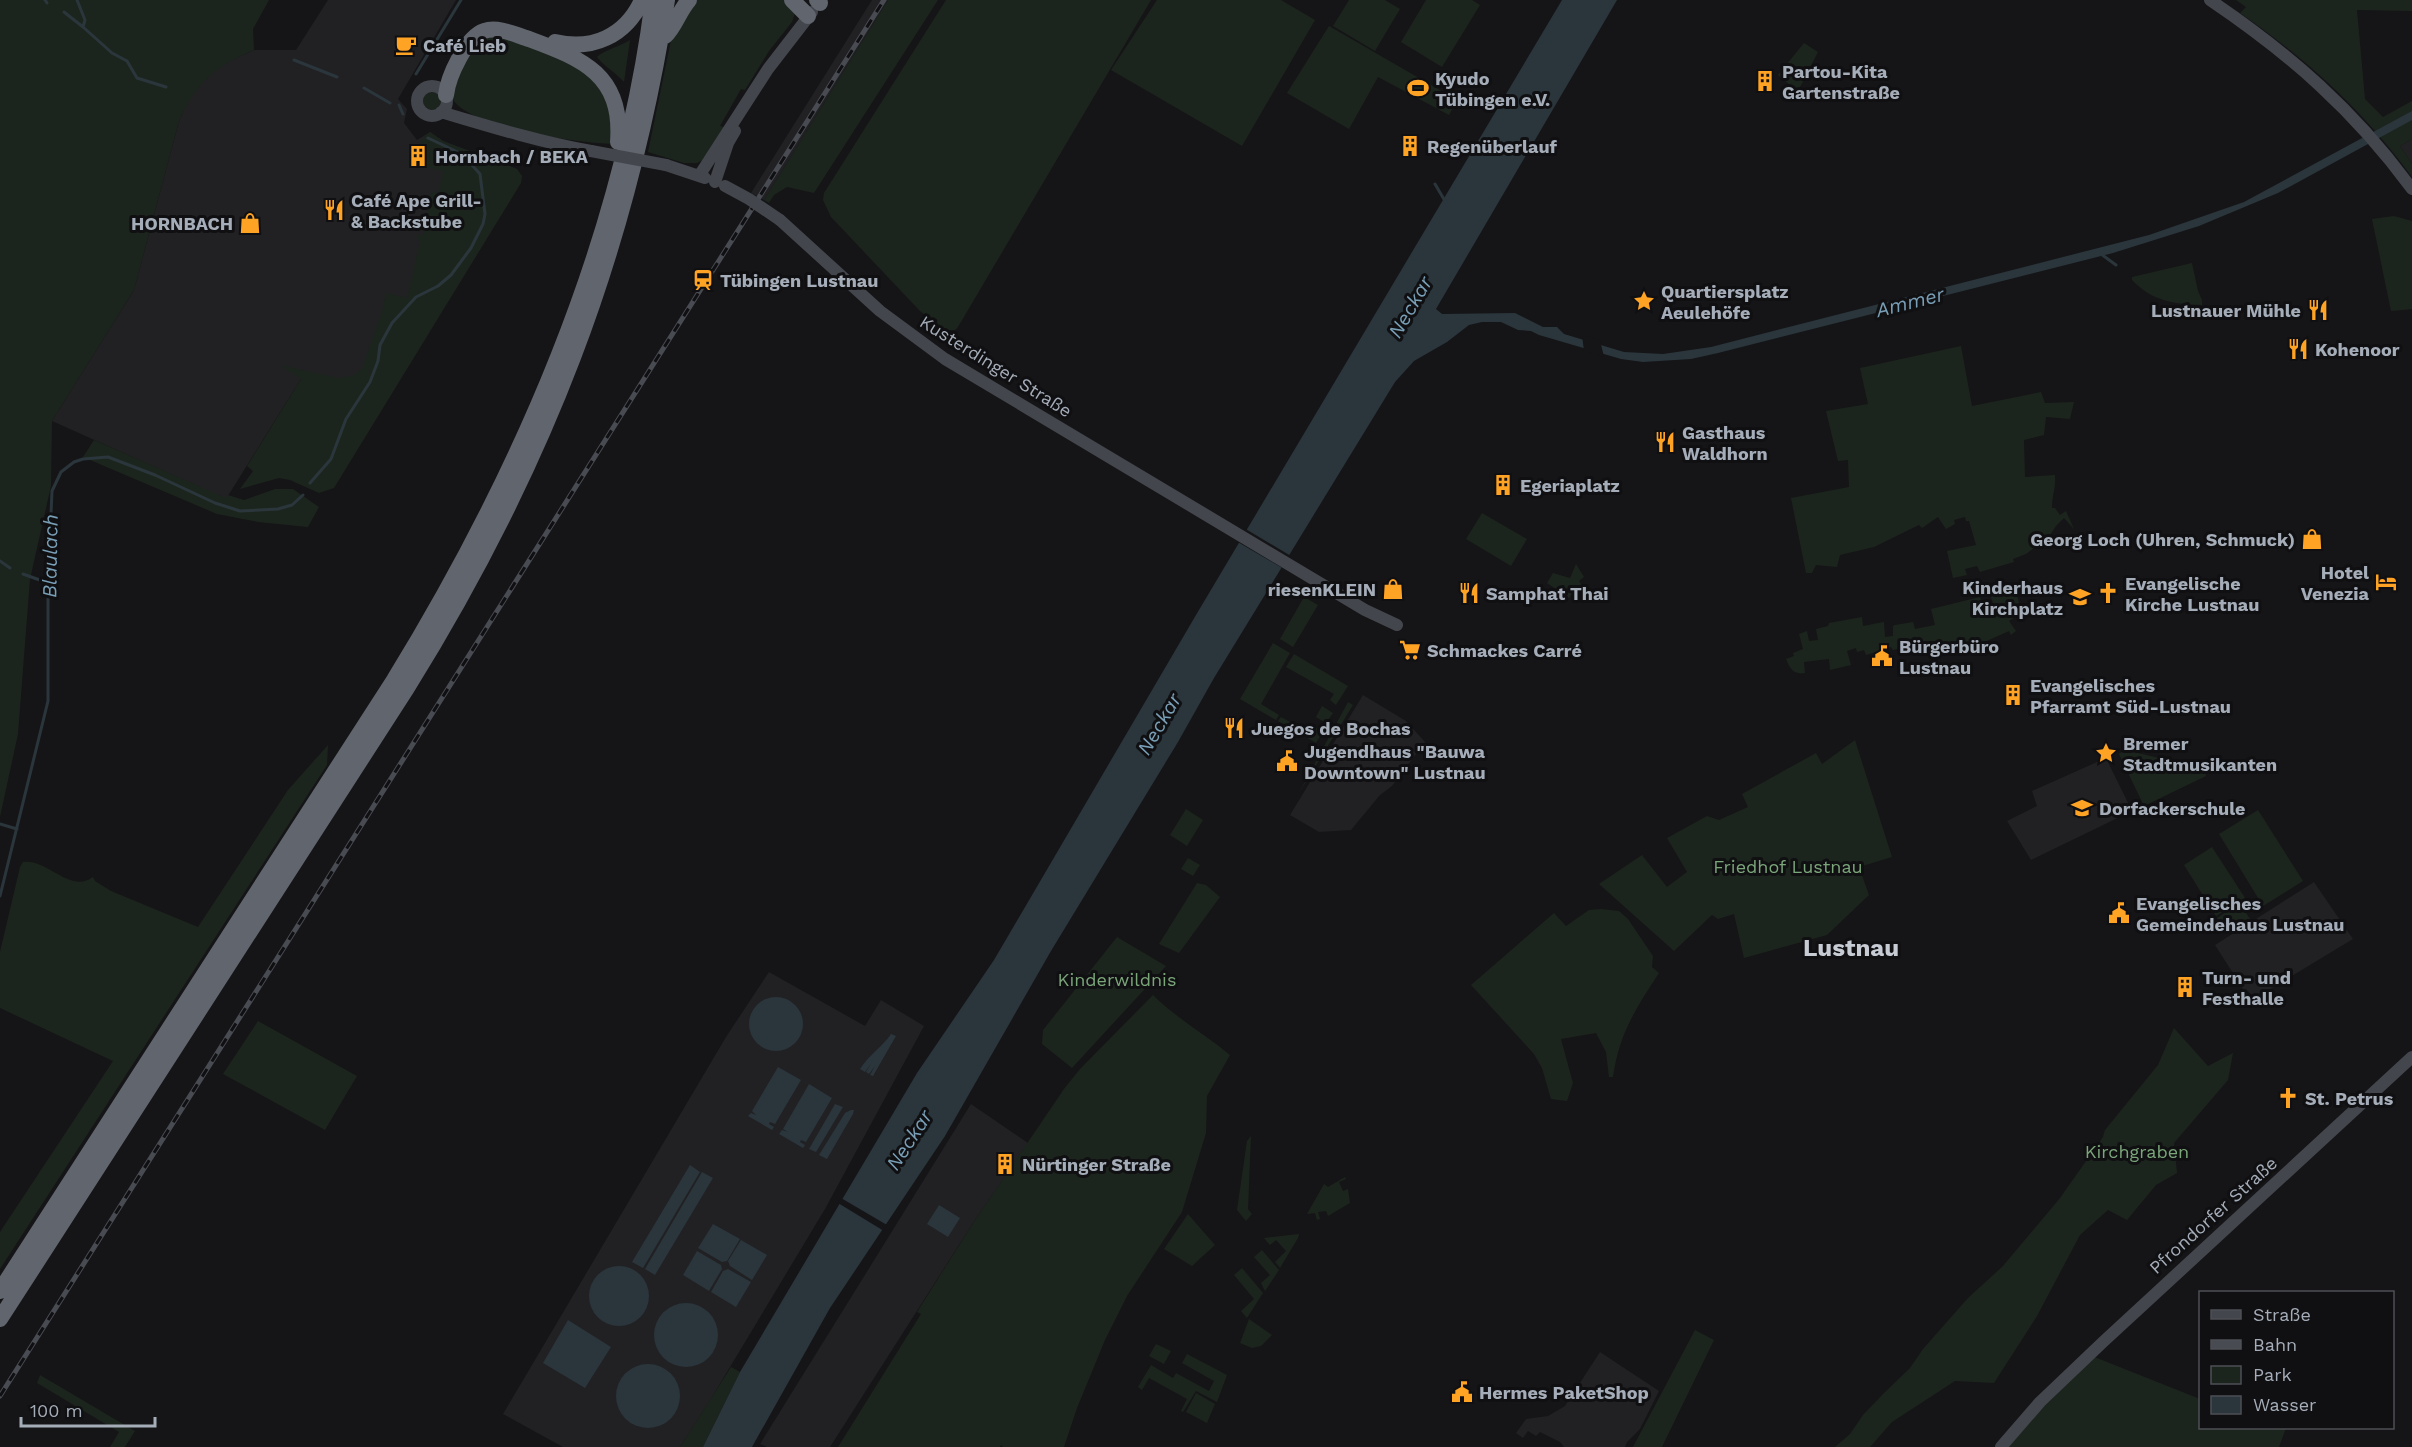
<svg xmlns="http://www.w3.org/2000/svg" width="2412" height="1447" font-family="'Work Sans',sans-serif">
<rect width="100%" height="100%" fill="#151517"/>
<!-- built -->
<path fill="#212124" d="M328 0H456L398 99 407 109 404 123 417 140 430 132 443 141 517 169 341 402 301 379 226 499 52 421 134 290 179 121 190 97 208 76 229 61 254 50H296Z
M872 0H888L764 200 751 193Z
M2412 139V164L2400 146Z
M1363 695 1406 721 1425 742 1392 786 1380 795 1351 830 1319 832 1290 815Z
M2106 758 2132 811 2031 860 2007 821 2037 806 2032 791Z
M2314 882 2353 939 2257 997 2252 996 2248 991 2245 992 2215 945Z
M769 972 865 1026 881 1000 924 1026 825 1209 709 1402 680 1447H563L503 1414 726 1037Z
M971 1104 1028 1143 975 1220 830 1447H767L760 1444Z
M1600 1352 1659 1391 1640 1429 1627 1442 1625 1447H1564L1560 1442 1540 1432 1536 1436 1528 1431 1523 1438 1516 1433 1526 1419 1548 1416 1565 1406Z"/>
<!-- green -->
<path fill="#1c251d" d="M0 0H269L253 29 254 50C216 66 197 82 179 121L134 290 52 421 51 486 30 579 18 734 0 817Z
M693 0H788L795 13 792 22 769 51 745 90 741 89 720 126 724 127 703 160 697 163H684L648 152 671 40Z
M888 0H938L814 193 787 187 774 195 769 203 764 200Z
M946 0H1151L958 327 955 330H945L920 311 831 217 823 200 824 193Z
M1157 0H1281L1315 20 1242 146 1111 70Z
M1349 0H1385L1400 9 1375 51 1333 26Z
M1426 0H1472L1480 5 1442 67 1401 42Z
M2236 0H2412V11L2357 10 2365 99 2383 117 2412 101V139L2400 146 2412 164V177C2363 110 2308 60 2240 13L2246 7Z
M1329 26 1457 100 1449 115 1378 77 1349 129 1287 93Z
M490 34 563 56 605 89 614 144C579 143 469 129 452 98L465 55Z
M630 40 624 82C615 72 605 67 597 57 602 51 621 46 630 40Z
M1804 43 1818 52 1795 97 1788 93 1789 84 1778 75Z
M423 101a9 9 0 1 1 18 0a9 9 0 1 1-18 0Z
M430 132 443 141 517 169 522 176 521 183 334 488 319 493 290 480 279 478 240 489 253 471 247 466 301 379 280 365 339 378 354 375 362 368 382 310 386 293 407 298 420 241 417 240 418 234 423 236C423 221 429 207 431 192L438 193 443 171 407 163 423 138Z
M2394 216 2412 221V309L2391 311 2372 219Z
M2192 263 2198 291 2202 300V305C2173 304 2152 301 2132 280V277Z
M1961 346 1972 406 2041 392 2045 403 2074 402 2070 419 2046 417 2044 435 2024 440 2025 477 2055 475C2056 490 2052 494 2052 508H2055L2060 515 2066 511 2074 529 2064 518 2056 526 2046 541H2043L2026 554 2013 559 2014 562 1980 572 1977 566 1965 569 1967 575 1953 578 1947 551 1976 545 1969 521H1966L1965 517 1954 520 1955 524 1946 529 1938 517 1922 528 1919 525 1874 547 1840 555 1837 567 1816 565 1812 573H1806L1791 498 1849 487 1848 460 1838 461 1826 411 1868 404 1860 368Z
M94 440 226 498 228 495 244 500 275 489H293L319 507 308 527 258 522 217 514 83 457Z
M1482 513 1527 539 1511 566 1466 539Z
M1576 564 1584 577 1579 581 1582 585 1574 590 1569 598 1547 583 1553 573 1570 578Z
M2026 584 2030 591 2017 596 2021 608 2035 603 2009 621 2016 631 2011 635 2009 631 1980 644 1945 651 1941 642 1936 643 1935 641 1923 645 1922 641 1914 642V645L1893 650 1891 647 1866 655 1864 650 1857 652 1856 648 1847 651 1851 665 1830 670 1829 659 1804 662 1805 673C1794 675 1790 669 1786 659L1794 656 1793 653 1803 649 1799 634 1807 631 1809 641 1818 640 1816 629 1828 626 1829 623 1862 617 1863 626 1884 622 1885 637 1893 636V626L1895 625 1913 622 1915 629 1935 625 1931 609 1980 597 1983 606 1993 603 1990 595Z
M1304 597 1318 605 1293 647 1280 639Z
M1273 643 1290 653 1261 704 1279 715 1276 720 1240 699Z
M1294 654 1348 686 1336 705 1330 700 1334 694 1286 667Z
M1348 702 1353 705 1299 793Z
M1322 706 1333 713 1326 723 1316 717Z
M1281 717 1307 731 1311 725 1323 731 1316 743 1278 721Z
M1855 740 1892 857 1859 867 1869 895 1827 935 1744 958 1734 914 1718 919 1712 915 1674 951 1599 884 1642 855 1667 887 1687 872 1667 838 1707 816 1719 820 1748 807 1742 794 1816 753 1822 764Z
M328 745 327 765 0 1269V1232L113 1061 0 1008V952L20 867 23 862C48 859 70 894 93 877L95 881 111 891 198 927 288 790Z
M2125 750 2201 768 2205 770 2206 776 2144 806 2119 754Z
M1186 809 1203 820 1187 846 1170 835Z
M2258 810 2303 881 2263 906 2219 834Z
M2212 847 2245 898 2216 916 2184 865Z
M1188 858 1200 865 1193 876 1181 869Z
M1197 883 1206 885 1220 897 1179 953 1159 944Z
M2240 903 2250 919 2227 934 2217 918Z
M1601 909 1619 911 1628 919 1653 956 1652 967 1659 973C1636 1008 1619 1034 1613 1077H1609L1606 1052 1596 1033 1561 1039 1573 1083 1567 1101 1551 1099 1542 1068 1534 1054 1471 985 1554 913 1566 926 1589 910Z
M1117 937 1166 966 1072 1068 1042 1044 1043 1030Z
M1153 995C1176 1018 1205 1034 1230 1055L1207 1096 1206 1133 1182 1212 1127 1296 1105 1340 1077 1408 1064 1447H1003L1001 1445 1000 1447H838L921 1314 917 1312 975 1220 1064 1089 1080 1069Z
M258 1021 357 1076 325 1130 223 1074Z
M2174 1028 2208 1066 2233 1053 2228 1080 2174 1143 2177 1173 2156 1185 2127 1220 2108 1210 2080 1235 2037 1316 1994 1383 1955 1381 1892 1422 1870 1447H1835L1850 1434 1863 1415 1883 1394 1910 1368 1923 1349 1968 1298 2003 1266 2060 1198 2103 1137 2105 1130 2158 1065Z
M1251 1136 1248 1209 1252 1214 1246 1221 1237 1210 1247 1141Z
M1345 1177 1346 1179 1339 1182 1343 1191 1348 1189 1350 1203 1328 1216 1326 1211 1318 1212 1320 1219 1317 1220 1315 1213 1307 1214 1324 1184 1328 1187Z
M1188 1214 1215 1245 1192 1266 1164 1249Z
M1299 1234 1298 1238 1280 1268 1275 1262 1286 1251 1276 1240 1270 1245 1264 1238Z
M1262 1250 1279 1270 1265 1291 1261 1283 1270 1275 1254 1257Z
M1242 1268 1263 1293 1247 1318 1241 1311 1254 1299 1234 1275Z
M1249 1319 1272 1335 1261 1346 1252 1348 1240 1343Z
M1695 1330 1714 1340 1662 1447H1633Z
M1156 1344 1171 1351 1164 1364 1149 1356Z
M1187 1354 1227 1375 1217 1402 1196 1391 1183 1412 1181 1411 1187 1399 1149 1378 1142 1390 1138 1387 1151 1365 1173 1378 1176 1373 1209 1391 1214 1381 1182 1363Z
M2087 1354 2200 1399V1428H2286L2279 1447H2001Z
M731 1367 740 1372 703 1447H680Z
M40 1375 135 1431 125 1447H110L119 1432 37 1383Z
M1196 1393 1215 1404 1207 1423 1186 1412Z"/>
<!-- water -->
<path fill="#2a363c" d="M1562 0H1617L1436 309 1442 314 1515 313 1543 327H1557L1564 334 1624 352 1663 354 1711 347 2149 235 2244 202 2412 111V120L2278 193 2199 226 2113 253 1718 353 1691 359 1643 362 1621 359 1539 335 1531 331 1518 330 1501 322H1482L1469 325 1447 342 1414 361 1395 382 1214 678 1178 742 1051 951 945 1136 830 1308 752 1447H703L740 1372 917 1073 994 960 1196 615Z
M749 1024a27 27 0 1 1 54 0a27 27 0 1 1-54 0Z
M891 1034 896 1036 873 1076 870 1075 875 1066 869 1074 866 1072 871 1064 865 1072 860 1069C869 1055 883 1046 891 1034Z
M778 1067 801 1080 775 1124 770 1122 769 1124 774 1127 772 1130 748 1116 751 1113 756 1115 752 1111Z
M809 1084 832 1098 806 1142 801 1140 800 1142 805 1145 803 1148 779 1134 782 1130 788 1132 783 1129Z
M835 1104 843 1107 816 1152 809 1149Z
M851 1110H854L853 1114 827 1159 819 1155 845 1113Z
M690 1165 700 1172 643 1268 632 1262Z
M702 1172 713 1178 655 1275 645 1269Z
M939 1205 960 1218 948 1237 927 1224Z
M713 1224 740 1239 727 1261 722 1262 698 1248Z
M741 1240 767 1255 752 1280 730 1266 728 1261Z
M697 1251 721 1265 722 1269 709 1291 683 1275Z
M589 1296a30 30 0 1 1 60 0a30 30 0 1 1-60 0Z
M728 1269 751 1282 736 1307 711 1292 723 1271Z
M654 1335a32 32 0 1 1 64 0a32 32 0 1 1-64 0Z
M568 1320 611 1347 585 1388 543 1363Z
M616 1396a32 32 0 1 1 64 0a32 32 0 1 1-64 0Z"/>
<!-- pier -->
<path fill="#151517" d="M1582 335 1600 340 1604 357 1584 351Z
M1244 528 1291 556 1284 569 1236 541Z
M841 1198 887 1225 884 1231 838 1203Z"/>
<g fill="none" stroke-linecap="round" stroke-linejoin="round">
<!-- stream -->
<path stroke="#2a363c" stroke-width="3" d="M45 0 47 3
M77 0 85 20 83 27 112 53 127 61 137 78 166 87
M64 12 83 27
M294 60 337 77
M416 74 461 0
M364 88 390 103
M399 105 403 114
M1435 184 1445 201
M2101 254 2116 265
M310 483 331 459 346 419 370 382 378 361 380 345 392 323 416 297 438 286 451 275 471 248 483 224 485 214 480 174 462 154 428 138
M0 561 10 568
M23 574 48 583
M0 824 17 829
M0 896 48 701V583L52 491 61 472 74 462 83 459 108 457 155 475 215 503 240 511 278 509 292 505 303 495"/>
<!-- secondary -->
<path stroke="#43464d" stroke-width="12" d="M2210 0C2290 54 2355 111 2412 189
M417 101a15 15 0 1 1 30 0a15 15 0 1 1-30 0Z
M441 112C491 127 540 142 591 151
M666 165 705 178
M699 176 768 69 812 12
M715 182 728 143 735 131
M780 220 880 311 945 359 1365 610 1397 625
M2001 1447 2040 1402 2103 1342 2412 1057"/>
<!-- highway -->
<path stroke="#61656e" stroke-width="16" d="M792 0 808 16
M817 0 820 3
M665 36C675 27 679 11 689 0
M555 42C592 51 626 36 642 0
M446 95C448 77 466 37 484 31 498 26 516 35 529 39 583 59 623 75 618 142
M0 1291 394 680C521 473 622 243 653 0
M0 1319 407 688C543 469 627 255 667 0"/>
<defs>
<path id="rail" d="M0 1396 884 0"/>
</defs>
<!-- rail casing -->
<use href="#rail" stroke="#484b52" stroke-width="5"/>
<!-- rail -->
<use href="#rail" stroke="#101012" stroke-width="3" stroke-dasharray="9" stroke-linecap="butt"/>
<!-- secondary-bridge -->
<path stroke="#43464d" stroke-width="12" d="M591 151 666 165
M725 186 749 199 780 220"/>
</g>
<!-- icons -->
<defs>
<symbol id="cafe-bare" viewBox="-9 -9 18 18"><path d="M-5.5-4.5H6V0H3Q3 3.5 0 3.5H-2.5Q-5.5 3.5-5.5 0ZM3-3.2v2h1.7v-2ZM-6 4.5H4V6H-6Z" fill="#ffa325" stroke="#101012" stroke-width="2.5" paint-order="stroke"/></symbol>
<symbol id="building-bare" viewBox="-9 -9 18 18"><path d="M-4-6H4V6H1V3H-1V6H-4ZM-2.5-4.3h1.7v1.8h-1.7ZM.8-4.3h1.7v1.8H.8ZM-2.5-1h1.7V.8h-1.7ZM.8-1h1.7V.8H.8Z" fill="#ffa325" stroke="#101012" stroke-width="2.5" paint-order="stroke"/></symbol>
<symbol id="stadium-bare" viewBox="-9 -9 18 18"><path d="M0-5a6.5 5 0 1 0 0 10a6.5 5 0 1 0 0-10ZM-3.5-1.8h7v3.6h-7Z" fill="#ffa325" stroke="#101012" stroke-width="2.5" paint-order="stroke"/></symbol>
<symbol id="restaurant-bare" viewBox="-9 -9 18 18"><path d="M-5-6h1v4h1v-4h1v4h1v-4h1v5L-1.5 .5V6h-2V.5L-5-1ZM5-6V6H3V1.5H1.5Q1.5-4 5-6Z" fill="#ffa325" stroke="#101012" stroke-width="2.5" paint-order="stroke"/></symbol>
<symbol id="shop-bare" viewBox="-9 -9 18 18"><path d="M-5-2.5h2.3a2.7 3.5 0 0 1 5.4 0H5L5.5 6h-11ZM-1.5-2.5h3a1.5 2.3 0 0 0-3 0Z" fill="#ffa325" stroke="#101012" stroke-width="2.5" paint-order="stroke"/></symbol>
<symbol id="station-bare" viewBox="-9 -9 18 18"><path d="M-3-6H3Q5-6 5-4V2Q5 4 3 4L4.5 6H3L1.5 4h-3L-3 6H-4.5L-3 4Q-5 4-5 2V-4Q-5-6-3-6ZM-3.5-4v3h7v-3ZM-3.5 1v1.5H-2V1ZM2 1v1.5H3.5V1Z" fill="#ffa325" stroke="#101012" stroke-width="2.5" paint-order="stroke"/></symbol>
<symbol id="sight-bare" viewBox="-9 -9 18 18"><path d="M0-6L1.8-2.2L6-1.7L2.9 1.2L3.7 5.4L0 3.3L-3.7 5.4L-2.9 1.2L-6-1.7L-1.8-2.2Z" fill="#ffa325" stroke="#101012" stroke-width="2.5" paint-order="stroke"/></symbol>
<symbol id="hotel-bare" viewBox="-9 -9 18 18"><path d="M-6-4.5h1.5V1H6V5H4.5V3h-9V5H-6ZM-4 0a1.8 1.8 0 1 1 3.6 0ZM.5 0V-2.5h3Q6-2.5 6 0Z" fill="#ffa325" stroke="#101012" stroke-width="2.5" paint-order="stroke"/></symbol>
<symbol id="church-bare" viewBox="-9 -9 18 18"><path d="M-1.2-6h2.4v3.5h3.3v2.4h-3.3V6h-2.4V-.1h-3.3v-2.4h3.3Z" fill="#ffa325" stroke="#101012" stroke-width="2.5" paint-order="stroke"/></symbol>
<symbol id="school-bare" viewBox="-9 -9 18 18"><path d="M0-5L7-2L0 1L-7-2ZM-4 1L0 2.5L4 1V4Q0 6-4 4Z" fill="#ffa325" stroke="#101012" stroke-width="2.5" paint-order="stroke"/></symbol>
<symbol id="supermarket-bare" viewBox="-9 -9 18 18"><path d="M-6-5.5h2.5l.6 2H6L4.5 2H-2.5L-4.4-4H-6ZM-1.5 3.2a1.3 1.3 0 1 0 .1 0ZM3 3.2a1.3 1.3 0 1 0 .1 0Z" fill="#ffa325" stroke="#101012" stroke-width="2.5" paint-order="stroke"/></symbol>
<symbol id="civic-bare" viewBox="-9 -9 18 18"><path d="M-.6-6.5H3V-4.5H.6V-3L4-1V1h2V6H-6V1h2V-1L-.6-3ZM-1.2 2.5V6h2.4V2.5Z" fill="#ffa325" stroke="#101012" stroke-width="2.5" paint-order="stroke"/></symbol>
</defs>
<g fill-rule="evenodd">
<use href="#cafe-bare" x="391" y="30" width="30" height="30"/>
<use href="#building-bare" x="1750" y="66" width="30" height="30"/>
<use href="#stadium-bare" x="1403" y="73" width="30" height="30"/>
<use href="#building-bare" x="1395" y="131" width="30" height="30"/>
<use href="#building-bare" x="403" y="141" width="30" height="30"/>
<use href="#restaurant-bare" x="319" y="195" width="30" height="30"/>
<use href="#shop-bare" x="235" y="208" width="30" height="30"/>
<use href="#station-bare" x="688" y="265" width="30" height="30"/>
<use href="#sight-bare" x="1629" y="286" width="30" height="30"/>
<use href="#restaurant-bare" x="2303" y="295" width="30" height="30"/>
<use href="#restaurant-bare" x="2283" y="334" width="30" height="30"/>
<use href="#restaurant-bare" x="1650" y="427" width="30" height="30"/>
<use href="#building-bare" x="1488" y="470" width="30" height="30"/>
<use href="#shop-bare" x="2297" y="524" width="30" height="30"/>
<use href="#hotel-bare" x="2371" y="567" width="30" height="30"/>
<use href="#shop-bare" x="1378" y="574" width="30" height="30"/>
<use href="#restaurant-bare" x="1454" y="578" width="30" height="30"/>
<use href="#church-bare" x="2093" y="578" width="30" height="30"/>
<use href="#school-bare" x="2065" y="582" width="30" height="30"/>
<use href="#supermarket-bare" x="1395" y="635" width="30" height="30"/>
<use href="#civic-bare" x="1867" y="641" width="30" height="30"/>
<use href="#building-bare" x="1998" y="680" width="30" height="30"/>
<use href="#restaurant-bare" x="1219" y="713" width="30" height="30"/>
<use href="#sight-bare" x="2091" y="738" width="30" height="30"/>
<use href="#civic-bare" x="1272" y="746" width="30" height="30"/>
<use href="#school-bare" x="2067" y="793" width="30" height="30"/>
<use href="#civic-bare" x="2104" y="898" width="30" height="30"/>
<use href="#building-bare" x="2170" y="972" width="30" height="30"/>
<use href="#church-bare" x="2273" y="1083" width="30" height="30"/>
<use href="#building-bare" x="990" y="1149" width="30" height="30"/>
<use href="#civic-bare" x="1447" y="1377" width="30" height="30"/>
</g>
<g text-anchor="middle" dominant-baseline="central" stroke-width="6" stroke-linejoin="round" paint-order="stroke">
<!-- poi labels -->
<g font-size="18" font-weight="bold" fill="#a5adb9" stroke="#101012" text-anchor="start">
<text x="423" y="45">Café Lieb</text>
<text x="1782" y="71">Partou-Kita<tspan x="1782" dy="21">Gartenstraße</tspan></text>
<text x="1435" y="78">Kyudo<tspan x="1435" dy="21">Tübingen e.V.</tspan></text>
<text x="1427" y="146">Regenüberlauf</text>
<text x="435" y="156">Hornbach / BEKA</text>
<text x="351" y="200">Café Ape Grill-<tspan x="351" dy="21">&amp; Backstube</tspan></text>
<text x="233" y="223" text-anchor="end">HORNBACH</text>
<text x="720" y="280">Tübingen Lustnau</text>
<text x="1661" y="291">Quartiersplatz<tspan x="1661" dy="21">Aeulehöfe</tspan></text>
<text x="2301" y="310" text-anchor="end">Lustnauer Mühle</text>
<text x="2315" y="349">Kohenoor</text>
<text x="1682" y="432">Gasthaus<tspan x="1682" dy="21">Waldhorn</tspan></text>
<text x="1520" y="485">Egeriaplatz</text>
<text x="2295" y="539" text-anchor="end">Georg Loch (Uhren, Schmuck)</text>
<text x="2369" y="572" text-anchor="end">Hotel<tspan x="2369" dy="21">Venezia</tspan></text>
<text x="2125" y="583">Evangelische<tspan x="2125" dy="21">Kirche Lustnau</tspan></text>
<text x="2063" y="587" text-anchor="end">Kinderhaus<tspan x="2063" dy="21">Kirchplatz</tspan></text>
<text x="1376" y="589" text-anchor="end">riesenKLEIN</text>
<text x="1486" y="593">Samphat Thai</text>
<text x="1899" y="646">Bürgerbüro<tspan x="1899" dy="21">Lustnau</tspan></text>
<text x="1427" y="650">Schmackes Carré</text>
<text x="2030" y="685">Evangelisches<tspan x="2030" dy="21">Pfarramt Süd-Lustnau</tspan></text>
<text x="1251" y="728">Juegos de Bochas</text>
<text x="2123" y="743">Bremer<tspan x="2123" dy="21">Stadtmusikanten</tspan></text>
<text x="1304" y="751">Jugendhaus "Bauwa<tspan x="1304" dy="21">Downtown" Lustnau</tspan></text>
<text x="2099" y="808">Dorfackerschule</text>
<text x="2136" y="903">Evangelisches<tspan x="2136" dy="21">Gemeindehaus Lustnau</tspan></text>
<text x="2202" y="977">Turn- und<tspan x="2202" dy="21">Festhalle</tspan></text>
<text x="2305" y="1098">St. Petrus</text>
<text x="1022" y="1164">Nürtinger Straße</text>
<text x="1479" y="1392">Hermes PaketShop</text>
</g>
<!-- street labels -->
<g font-size="18" fill="#a5adb9" stroke="#101012">
<text transform="translate(996 366) rotate(32)">Kusterdinger Straße</text>
<text transform="translate(2213 1215) rotate(-42)">Pfrondorfer Straße</text>
</g>
<!-- park labels -->
<g font-size="18" fill="#7ba67a" stroke="#101012">
<text x="1788" y="866">Friedhof Lustnau</text>
<text x="1117" y="979">Kinderwildnis</text>
<text x="2137" y="1151">Kirchgraben</text>
</g>
<!-- water labels -->
<g font-size="20" font-style="italic" fill="#799fb7" stroke="#101012">
<text transform="translate(1910 302) rotate(-14)">Ammer</text>
<text transform="translate(1410 307) rotate(-60)">Neckar</text>
<text transform="translate(50 556) rotate(-89)">Blaulach</text>
<text transform="translate(1159 724) rotate(-60)">Neckar</text>
<text transform="translate(909 1140) rotate(-57)">Neckar</text>
</g>
<!-- district labels -->
<g font-size="24" font-weight="bold" fill="#c7cbd4" stroke="#101012">
<text x="1851" y="948">Lustnau</text>
</g>
</g>
<!-- legend -->
<rect x="2199" y="1291" width="195" height="138" fill="#101012" stroke="#4c4f55" stroke-width="1.5"/>
<rect x="2211" y="1310" width="30" height="9" fill="#43464d" stroke="#4c4f55" stroke-width="1.5"/>
<text x="2253" y="1321" font-size="18" fill="#a5adb9">Straße</text>
<rect x="2211" y="1340" width="30" height="9" fill="#484b52" stroke="#4c4f55" stroke-width="1.5"/>
<text x="2253" y="1351" font-size="18" fill="#a5adb9">Bahn</text>
<rect x="2211" y="1366" width="30" height="18" fill="#1c251d" stroke="#4c4f55" stroke-width="1.5"/>
<text x="2253" y="1381" font-size="18" fill="#a5adb9">Park</text>
<rect x="2211" y="1396" width="30" height="18" fill="#2a363c" stroke="#4c4f55" stroke-width="1.5"/>
<text x="2253" y="1411" font-size="18" fill="#a5adb9">Wasser</text>
<!-- scale -->
<path d="M21 1417v9h134v-9" fill="none" stroke="#a5adb9" stroke-width="3"/>
<text x="30" y="1417" font-size="18" fill="#a5adb9" stroke="#101012" stroke-width="4.5" paint-order="stroke">100 m</text>
</svg>
